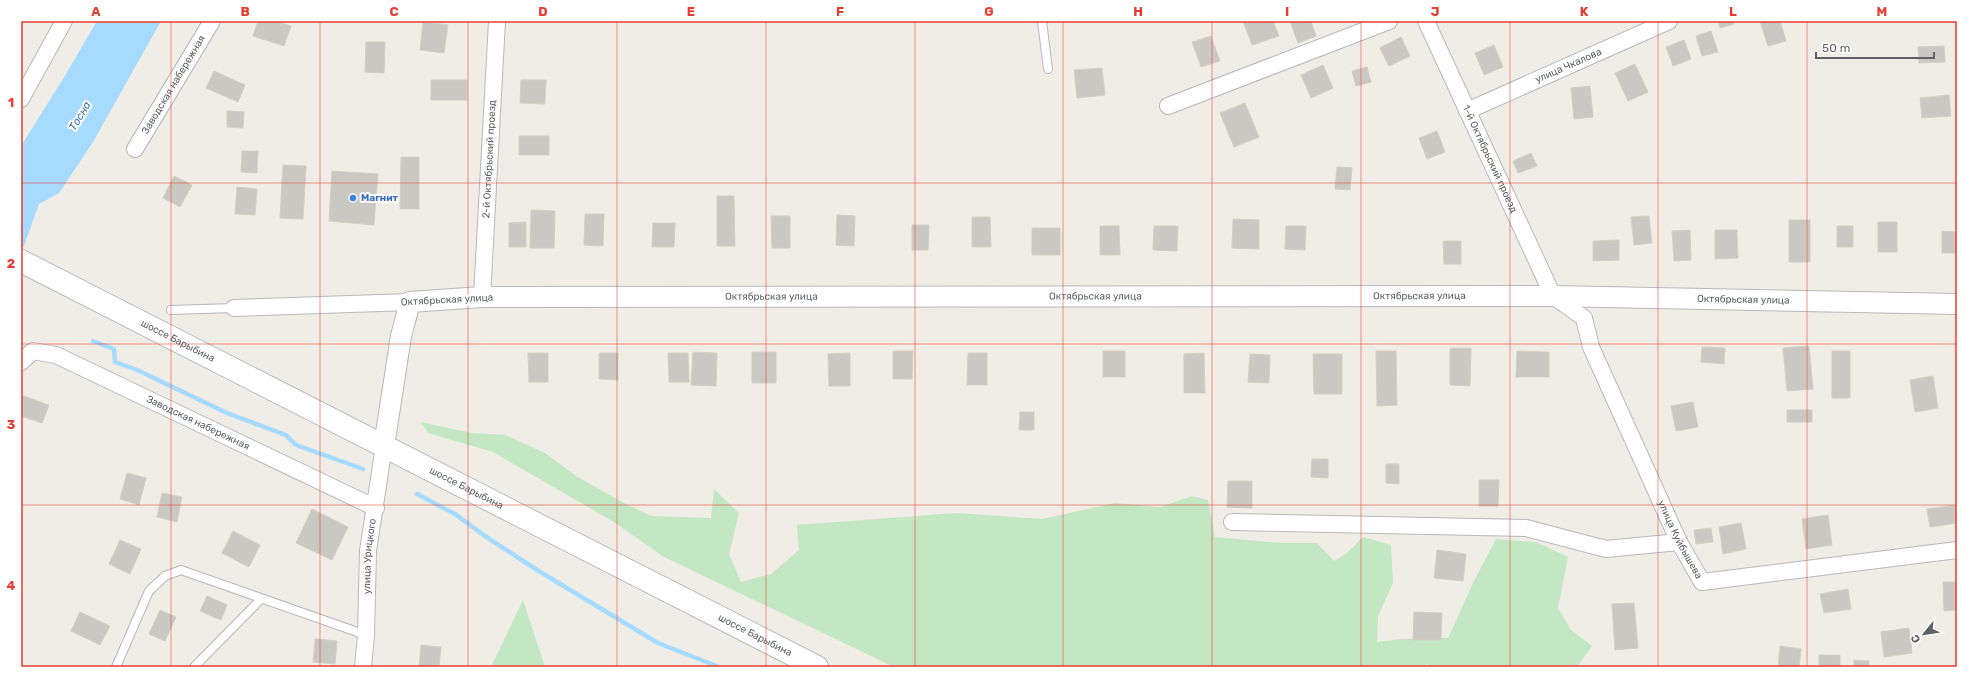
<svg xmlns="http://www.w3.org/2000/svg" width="1978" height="688" font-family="Rubik,sans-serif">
<rect width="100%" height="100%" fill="#efede5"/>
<!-- green -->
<path fill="#c3e7c2" d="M421 422 472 433 505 435 545 453 576 476 620 501 651 516 711 518 714 489 739 513 729 554 741 582 771 574 799 550 797 525 956 513 1042 519 1115 503 1160 507 1192 496 1208 500 1215 537 1281 543H1317L1334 561 1347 553 1363 537 1391 545 1393 583 1378 616 1377 642 1402 639 1448 638 1475 579 1496 539 1536 542 1568 557 1558 608 1571 630 1592 646 1577 667H1428L1427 663 1424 667H894L664 557 614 522 493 452 428 433Z
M523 600 545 667H491Z"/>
<!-- water -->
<path fill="#a6dbff" d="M97 21H161L93 142 59 193 39 204 24 246 21 249V146L66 74Z"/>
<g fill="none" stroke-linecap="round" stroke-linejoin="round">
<!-- stream -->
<path stroke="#a6dbff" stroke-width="4.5" d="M93 341 114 349 115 362 135 369 227 413 286 435 296 445 363 469
M417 494 455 514 485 536 537 570 658 643 719 667"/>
</g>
<!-- building -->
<path fill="#cac8c3" stroke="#d4cfc4" d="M258 21H275L291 26 284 46 253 36Z
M1243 21H1273L1279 36 1252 45Z
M1290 21H1311L1316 36 1298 43Z
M1718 21H1733L1734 24 1720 28Z
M1760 21H1780L1786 41 1768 46Z
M423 22 448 25 444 53 420 50Z
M1711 31 1718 52 1702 56 1696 36Z
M1211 36 1220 61 1201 67 1192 42Z
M1401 37 1410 56 1389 66 1380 48Z
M1684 40 1691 59 1673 66 1666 47Z
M366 42H385L384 73 365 72Z
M1494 45 1503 67 1484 75 1475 53Z
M1944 46 1945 62 1919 63 1918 47Z
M1635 64 1648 92 1628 101 1615 73Z
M1323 65 1333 88 1311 98 1301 75Z
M1367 67 1371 82 1356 86 1352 71Z
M1102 68 1105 95 1077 98 1074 70Z
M214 71 245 85 238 102 206 88Z
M431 80H467V100H431Z
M521 80H546L545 104 520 103Z
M1590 86 1593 117 1574 119 1571 88Z
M1949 95 1951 116 1922 118 1920 98Z
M1245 103 1259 137 1234 147 1220 113Z
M227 111 244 112 243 128 227 127Z
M1437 131 1445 152 1427 159 1419 138Z
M519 136H549V155H519Z
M242 151H258L257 173 241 172Z
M1531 153 1537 166 1518 173 1513 161Z
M401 157H419V209H400Z
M283 165 306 166 303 219 280 218Z
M1337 167 1352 168 1350 190 1335 189Z
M332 171 378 174 374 225 329 221Z
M174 176 192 185 180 207 163 198Z
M237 187 257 189 255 215 235 214Z
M717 196H734L735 246H717Z
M531 210 555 211 554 248H530Z
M585 214H604L603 246 584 245Z
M837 215 855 216 854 246 836 245Z
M771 216H790V248H772Z
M1649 216 1652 243 1634 245 1631 217Z
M972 217H990L991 247H972Z
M1233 219 1259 220V249L1232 248Z
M1789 220H1810V262H1789Z
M526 222V247H509V223Z
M1878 222H1897V252H1878Z
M653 223H675L674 247H652Z
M912 225H929L928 250H912Z
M1100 226H1119L1120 255H1100Z
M1154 226H1178L1177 251 1153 250Z
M1286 226H1306L1305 250 1285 249Z
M1837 226H1853V247H1837Z
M1032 228H1060V255H1032Z
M1690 230 1691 260 1674 261 1672 231Z
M1715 230H1737L1738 258 1715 259Z
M1942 231 1957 232V253H1942Z
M1619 240V260L1593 261V241Z
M1443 241H1461V264H1444Z
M1809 346 1813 389 1787 391 1783 348Z
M1702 347 1725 348 1724 364 1701 362Z
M1450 348H1471L1470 386 1450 385Z
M893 351H913L912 379H893Z
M1103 351H1125V377H1103Z
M1376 351H1396L1397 405 1377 406Z
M1517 351 1549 352V377H1516Z
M1832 351H1850V398H1832Z
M693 352 717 353 716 386 691 385Z
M752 352H776V383H752Z
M528 353H548V382H529Z
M599 353H618V380L599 379Z
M668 353H688L689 382H669Z
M850 353V386H829L828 354Z
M968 353H987V385H967Z
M1204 353 1205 393H1184V354Z
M1250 354 1270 355 1269 383 1248 382Z
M1313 354H1342V394H1314Z
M1933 376 1938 408 1915 412 1910 380Z
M21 395 49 405 42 423 21 416Z
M1693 402 1698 427 1676 431 1671 406Z
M1787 410H1812V422H1787Z
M1020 412H1034V430H1019Z
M1312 459H1328V478L1311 477Z
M1386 464H1399V484L1386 483Z
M127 473 146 478 139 505 120 499Z
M1479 480H1499L1498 506H1479Z
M1228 481H1252V508L1227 507Z
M162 493 182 497 177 522 157 517Z
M1957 505V523L1930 527 1927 509Z
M312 509 348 527 332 560 296 543Z
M1828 515 1832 545 1806 549 1802 519Z
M1741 523 1746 549 1723 554 1719 527Z
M1711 528 1713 542 1696 544 1694 530Z
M233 531 260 545 249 567 222 553Z
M120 540 141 549 130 574 109 564Z
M1437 550 1466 554 1463 581 1434 578Z
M1943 582H1957V610L1944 611Z
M1848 589 1851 609 1824 613 1820 594Z
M207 596 227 605 221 620 200 611Z
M1634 603 1638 648 1615 650 1612 604Z
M160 610 176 617 165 641 149 634Z
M80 612 110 626 100 645 71 631Z
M1414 612 1442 613 1441 640H1413Z
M1909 628 1912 653 1884 657 1881 632Z
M315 639 337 641 335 664 313 662Z
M421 645 441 647 439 667H419Z
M1780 646 1801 649 1799 667H1778Z
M1819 655H1840V667H1819Z
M1854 660 1869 661V667H1854Z"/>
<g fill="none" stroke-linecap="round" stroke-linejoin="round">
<defs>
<path id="service" d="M1042 21 1048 69
M171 310 234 308
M116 667 149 591 165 576 181 570 366 635
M194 667 261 599"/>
<g id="minor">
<path id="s1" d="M1426 21 1553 296 1584 318 1591 347 1679 542 1702 582 1957 550"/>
<path d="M21 99 64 21"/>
<path d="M1168 106 1389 21"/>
<path id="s2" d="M1467 111 1669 21"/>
<path id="s3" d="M135 149 212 21"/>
<path id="s4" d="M482 297 497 21"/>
<path d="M234 308 410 302"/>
<path id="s5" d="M21 362 33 351 56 355 376 508"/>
<path d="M1232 522 1526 528 1606 549 1679 542"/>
<path id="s6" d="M363 667 366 635 368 551 384 446"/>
</g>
<g id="tertiary">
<path id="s7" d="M384 446 401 336 410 302 482 297 1553 296 1957 304"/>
</g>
<g id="secondary">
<path id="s8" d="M21 261 817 667"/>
</g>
</defs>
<!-- service casing -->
<use href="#service" stroke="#b6b8bc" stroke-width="10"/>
<!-- minor casing -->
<use href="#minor" stroke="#b6b8bc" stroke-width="18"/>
<!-- tertiary casing -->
<use href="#tertiary" stroke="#b6b8bc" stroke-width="22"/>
<!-- secondary casing -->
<use href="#secondary" stroke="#b7babf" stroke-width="24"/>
<!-- service -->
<use href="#service" stroke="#fff" stroke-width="8"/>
<!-- minor -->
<use href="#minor" stroke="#fff" stroke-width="16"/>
<!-- tertiary -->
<use href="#tertiary" stroke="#fff" stroke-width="20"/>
<!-- secondary -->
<use href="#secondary" stroke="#fff" stroke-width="22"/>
</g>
<!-- grid -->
<path fill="none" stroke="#e93b32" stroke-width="1" stroke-opacity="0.55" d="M171 21V667M320 21V667M468 21V667M617 21V667M766 21V667M915 21V667M1063 21V667M1212 21V667M1361 21V667M1510 21V667M1658 21V667M1807 21V667M21 183H1957M21 344H1957M21 505H1957"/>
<!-- markers -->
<circle fill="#3f7fe0" stroke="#fff" stroke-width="1.5" cx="353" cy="198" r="4"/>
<g text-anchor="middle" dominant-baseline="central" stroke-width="4" stroke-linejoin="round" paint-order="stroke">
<!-- street labels -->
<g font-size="10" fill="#5d6166" stroke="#fff">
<text stroke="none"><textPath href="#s2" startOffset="111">улица Чкалова</textPath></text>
<text stroke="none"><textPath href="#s3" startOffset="75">Заводская набережная</textPath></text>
<text stroke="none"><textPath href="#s4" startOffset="138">2-й Октябрьский проезд</textPath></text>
<text stroke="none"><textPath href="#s1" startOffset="152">1-й Октябрьский проезд</textPath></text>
<text stroke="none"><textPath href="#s7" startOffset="508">Октябрьская улица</textPath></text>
<text stroke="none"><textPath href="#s7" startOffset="832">Октябрьская улица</textPath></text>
<text stroke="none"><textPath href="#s7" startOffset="1156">Октябрьская улица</textPath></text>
<text transform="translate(447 300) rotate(-3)">Октябрьская улица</text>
<text stroke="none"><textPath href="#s7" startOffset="1480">Октябрьская улица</textPath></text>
<text stroke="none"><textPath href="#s8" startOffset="176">шоссе Барыбина</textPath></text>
<text stroke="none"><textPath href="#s5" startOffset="197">Заводская набережная</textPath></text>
<text stroke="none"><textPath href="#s8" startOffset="500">шоссе Барыбина</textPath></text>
<text stroke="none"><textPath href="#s1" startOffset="583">улица Куйбышева</textPath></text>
<text stroke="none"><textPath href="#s6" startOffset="111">улица Урицкого</textPath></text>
<text stroke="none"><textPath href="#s8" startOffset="824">шоссе Барыбина</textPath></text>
</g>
<!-- shop labels -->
<g font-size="10" font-weight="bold" fill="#366cbe" stroke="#fff" text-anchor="start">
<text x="361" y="198">Магнит</text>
</g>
<!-- water labels -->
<g font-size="11" font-style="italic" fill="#3f76a8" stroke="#fff">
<text transform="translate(80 116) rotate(-59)">Тосна</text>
</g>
</g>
<!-- border -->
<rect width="1978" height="688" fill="none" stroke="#ffffff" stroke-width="44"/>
<!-- north arrow -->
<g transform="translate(1924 634) rotate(240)" stroke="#ffffff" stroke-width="3" paint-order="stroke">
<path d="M0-3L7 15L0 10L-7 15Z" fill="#5d6166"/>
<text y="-6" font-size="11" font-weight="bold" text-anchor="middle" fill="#5d6166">С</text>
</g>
<!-- scale -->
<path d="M1816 52v6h118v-6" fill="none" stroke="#5d6166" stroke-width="2"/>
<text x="1822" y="52" font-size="12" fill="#5d6166" stroke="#ffffff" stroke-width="3" paint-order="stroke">50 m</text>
<rect x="22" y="22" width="1934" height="644" fill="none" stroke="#e93b32" stroke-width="1.5"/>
<g font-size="13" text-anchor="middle" font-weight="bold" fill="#e93b32">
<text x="96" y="16">A</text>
<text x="245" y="16">B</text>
<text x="394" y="16">C</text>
<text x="543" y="16">D</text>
<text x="691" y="16">E</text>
<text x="840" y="16">F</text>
<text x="989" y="16">G</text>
<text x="1138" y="16">H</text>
<text x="1287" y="16">I</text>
<text x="1435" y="16">J</text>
<text x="1584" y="16">K</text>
<text x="1733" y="16">L</text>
<text x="1882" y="16">M</text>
<text x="11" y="107">1</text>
<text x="11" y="268">2</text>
<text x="11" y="429">3</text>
<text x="11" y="590">4</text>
</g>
</svg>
